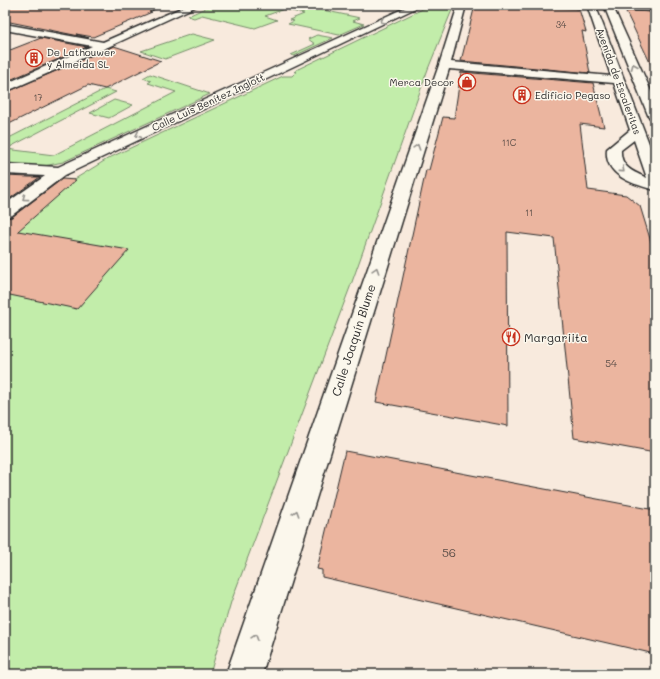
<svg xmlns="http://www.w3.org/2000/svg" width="660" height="679" font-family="Mali,sans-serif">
<rect width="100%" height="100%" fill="#f8eadd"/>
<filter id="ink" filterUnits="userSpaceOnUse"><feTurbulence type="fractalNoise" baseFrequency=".025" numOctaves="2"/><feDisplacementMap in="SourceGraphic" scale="8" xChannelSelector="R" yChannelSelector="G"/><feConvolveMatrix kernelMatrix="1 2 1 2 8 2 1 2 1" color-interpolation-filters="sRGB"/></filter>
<g filter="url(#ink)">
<!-- green -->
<path fill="#c2edaa" stroke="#768c6a" d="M212 5H299L360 18 353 21 364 24 339 35 288 24 294 21 289 20 304 14 284 9 265 16 277 20 255 28 202 15 194 18 188 16Z
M431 5H454L428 69 352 282 231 602 210 674H5V228L39 201 109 158 283 76H292L295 73 296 70Z
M192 34 215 40 165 59 141 51Z
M317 35 333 38 294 56 291 55 315 44 308 39Z
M150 74 210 94 63 162 44 166 5 164V140L105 89 116 92 6 149 54 155 176 92 148 83 151 81 143 78Z
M114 100 133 105 109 118 90 113Z"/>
<!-- building -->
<path fill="#ebb59f" stroke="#2b2b2b" d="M5 5H164L149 12H152L93 37 76 34 89 38 5 21Z
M475 5H535L579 9 586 32 582 31 590 73 461 61Z
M630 11 655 12V73L626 12Z
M41 38 87 47 5 82V52Z
M114 46 161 61 105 89 88 85 5 126V93Z
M461 72 593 83 604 127 580 124 588 190 626 195 640 206 655 255V453L574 438 554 238 507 232 508 426 376 402 426 170H429L443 117 454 118Z
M5 176 29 177H40L5 202Z
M62 179 76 180 18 231 129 250 77 309 5 294V218L12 217Z
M345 451 655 510V654L322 577V570L317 569Z"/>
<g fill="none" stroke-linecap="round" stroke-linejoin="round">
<defs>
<path id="minor" d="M188 5H199L108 47 5 92V84L92 46 5 30V24L103 42Z
M411 5H422L65 175 11 216 5 217V204L45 176 5 174V164L58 167Z
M458 5H466L451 62 611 76 587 5H655V11L614 9 655 100V119L650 118 648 115 605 8 596 7 655 159V190C633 184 604 176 607 149L630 130 614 83 449 69 262 674H226L439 65ZM634 140 647 178C633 172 620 167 621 150Z"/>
</defs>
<!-- minor casing -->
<use href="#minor" stroke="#2b2b2b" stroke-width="3"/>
<!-- minor -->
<use href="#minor" fill="#fbf7ec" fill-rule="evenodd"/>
</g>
<!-- one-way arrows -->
<defs><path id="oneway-chevron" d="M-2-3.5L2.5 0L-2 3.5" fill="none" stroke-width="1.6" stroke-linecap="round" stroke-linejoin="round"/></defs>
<g stroke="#93918c">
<use href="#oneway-chevron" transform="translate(383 21) rotate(155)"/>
<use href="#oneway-chevron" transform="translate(634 66) rotate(-113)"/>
<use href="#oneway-chevron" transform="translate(138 135) rotate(155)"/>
<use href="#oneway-chevron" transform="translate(417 147) rotate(-72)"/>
<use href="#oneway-chevron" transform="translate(622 170) rotate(40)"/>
<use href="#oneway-chevron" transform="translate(25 198) rotate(144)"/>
<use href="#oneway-chevron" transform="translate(376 270) rotate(-72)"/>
<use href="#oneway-chevron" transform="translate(296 513) rotate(-72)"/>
<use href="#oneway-chevron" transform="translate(255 637) rotate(-72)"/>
</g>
</g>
<!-- icons -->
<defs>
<symbol id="building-ring" viewBox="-11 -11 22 22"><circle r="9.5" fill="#fbf7ec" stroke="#c8321e" stroke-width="1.5"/><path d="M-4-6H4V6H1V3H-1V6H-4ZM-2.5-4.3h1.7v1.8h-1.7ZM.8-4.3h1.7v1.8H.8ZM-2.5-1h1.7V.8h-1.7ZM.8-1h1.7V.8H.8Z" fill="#c8321e"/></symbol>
<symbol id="shop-ring" viewBox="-11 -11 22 22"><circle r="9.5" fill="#fbf7ec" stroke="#c8321e" stroke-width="1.5"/><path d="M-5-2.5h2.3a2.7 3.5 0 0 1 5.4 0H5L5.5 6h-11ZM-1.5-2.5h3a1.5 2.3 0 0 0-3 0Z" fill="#c8321e"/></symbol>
<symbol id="restaurant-ring" viewBox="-11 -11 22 22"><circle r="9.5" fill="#fbf7ec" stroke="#c8321e" stroke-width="1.5"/><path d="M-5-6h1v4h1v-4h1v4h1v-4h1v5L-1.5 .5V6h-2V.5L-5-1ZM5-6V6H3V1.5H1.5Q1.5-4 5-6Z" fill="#c8321e"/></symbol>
</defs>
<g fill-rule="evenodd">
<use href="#building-ring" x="24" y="48" width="20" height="20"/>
<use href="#shop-ring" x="457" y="72" width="20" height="20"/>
<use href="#building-ring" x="512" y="85" width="20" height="20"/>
<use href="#restaurant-ring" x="501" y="327" width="20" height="20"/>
</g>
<g text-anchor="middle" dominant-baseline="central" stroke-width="3" stroke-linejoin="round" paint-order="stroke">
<!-- far-number labels -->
<g font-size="9" fill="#5b4e48">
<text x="561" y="24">34</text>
<text x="38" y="97">17</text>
<text x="509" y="142">11C</text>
<text x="529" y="212">11</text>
</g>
<!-- far-poi labels -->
<g font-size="10" fill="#2b2b2b" stroke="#fbf7ec" text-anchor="start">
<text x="47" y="52">De Lathouwer<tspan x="47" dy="12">y Almeida SL</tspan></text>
<text x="454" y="82" text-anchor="end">Merca Decor</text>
<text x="535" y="95">Edificio Pegaso</text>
</g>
<!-- far-street labels -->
<g font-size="10" fill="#2b2b2b" stroke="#fbf7ec">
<text transform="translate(619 81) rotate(70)">Avenida de Escaleritas</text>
<text transform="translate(208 102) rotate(-25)">Calle Luis Benítez Inglott</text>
</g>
<!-- number labels -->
<g font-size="10" fill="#5b4e48">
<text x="611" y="363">54</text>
</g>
<!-- poi labels -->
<g font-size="12" fill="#2b2b2b" stroke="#fbf7ec" text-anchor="start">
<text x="524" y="337">Margariita</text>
</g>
<!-- street labels -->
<g font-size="12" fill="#2b2b2b" stroke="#fbf7ec">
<text transform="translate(353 340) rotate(-72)">Calle Joaquín Blume</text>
</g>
<!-- near-number labels -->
<g font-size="12" fill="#5b4e48">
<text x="449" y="552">56</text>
</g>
</g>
<!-- margin -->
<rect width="660" height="679" fill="none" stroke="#fbf7ec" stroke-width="20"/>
<rect x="10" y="10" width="640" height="659" fill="none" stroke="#2b2b2b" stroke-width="1.5" filter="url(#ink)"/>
</svg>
